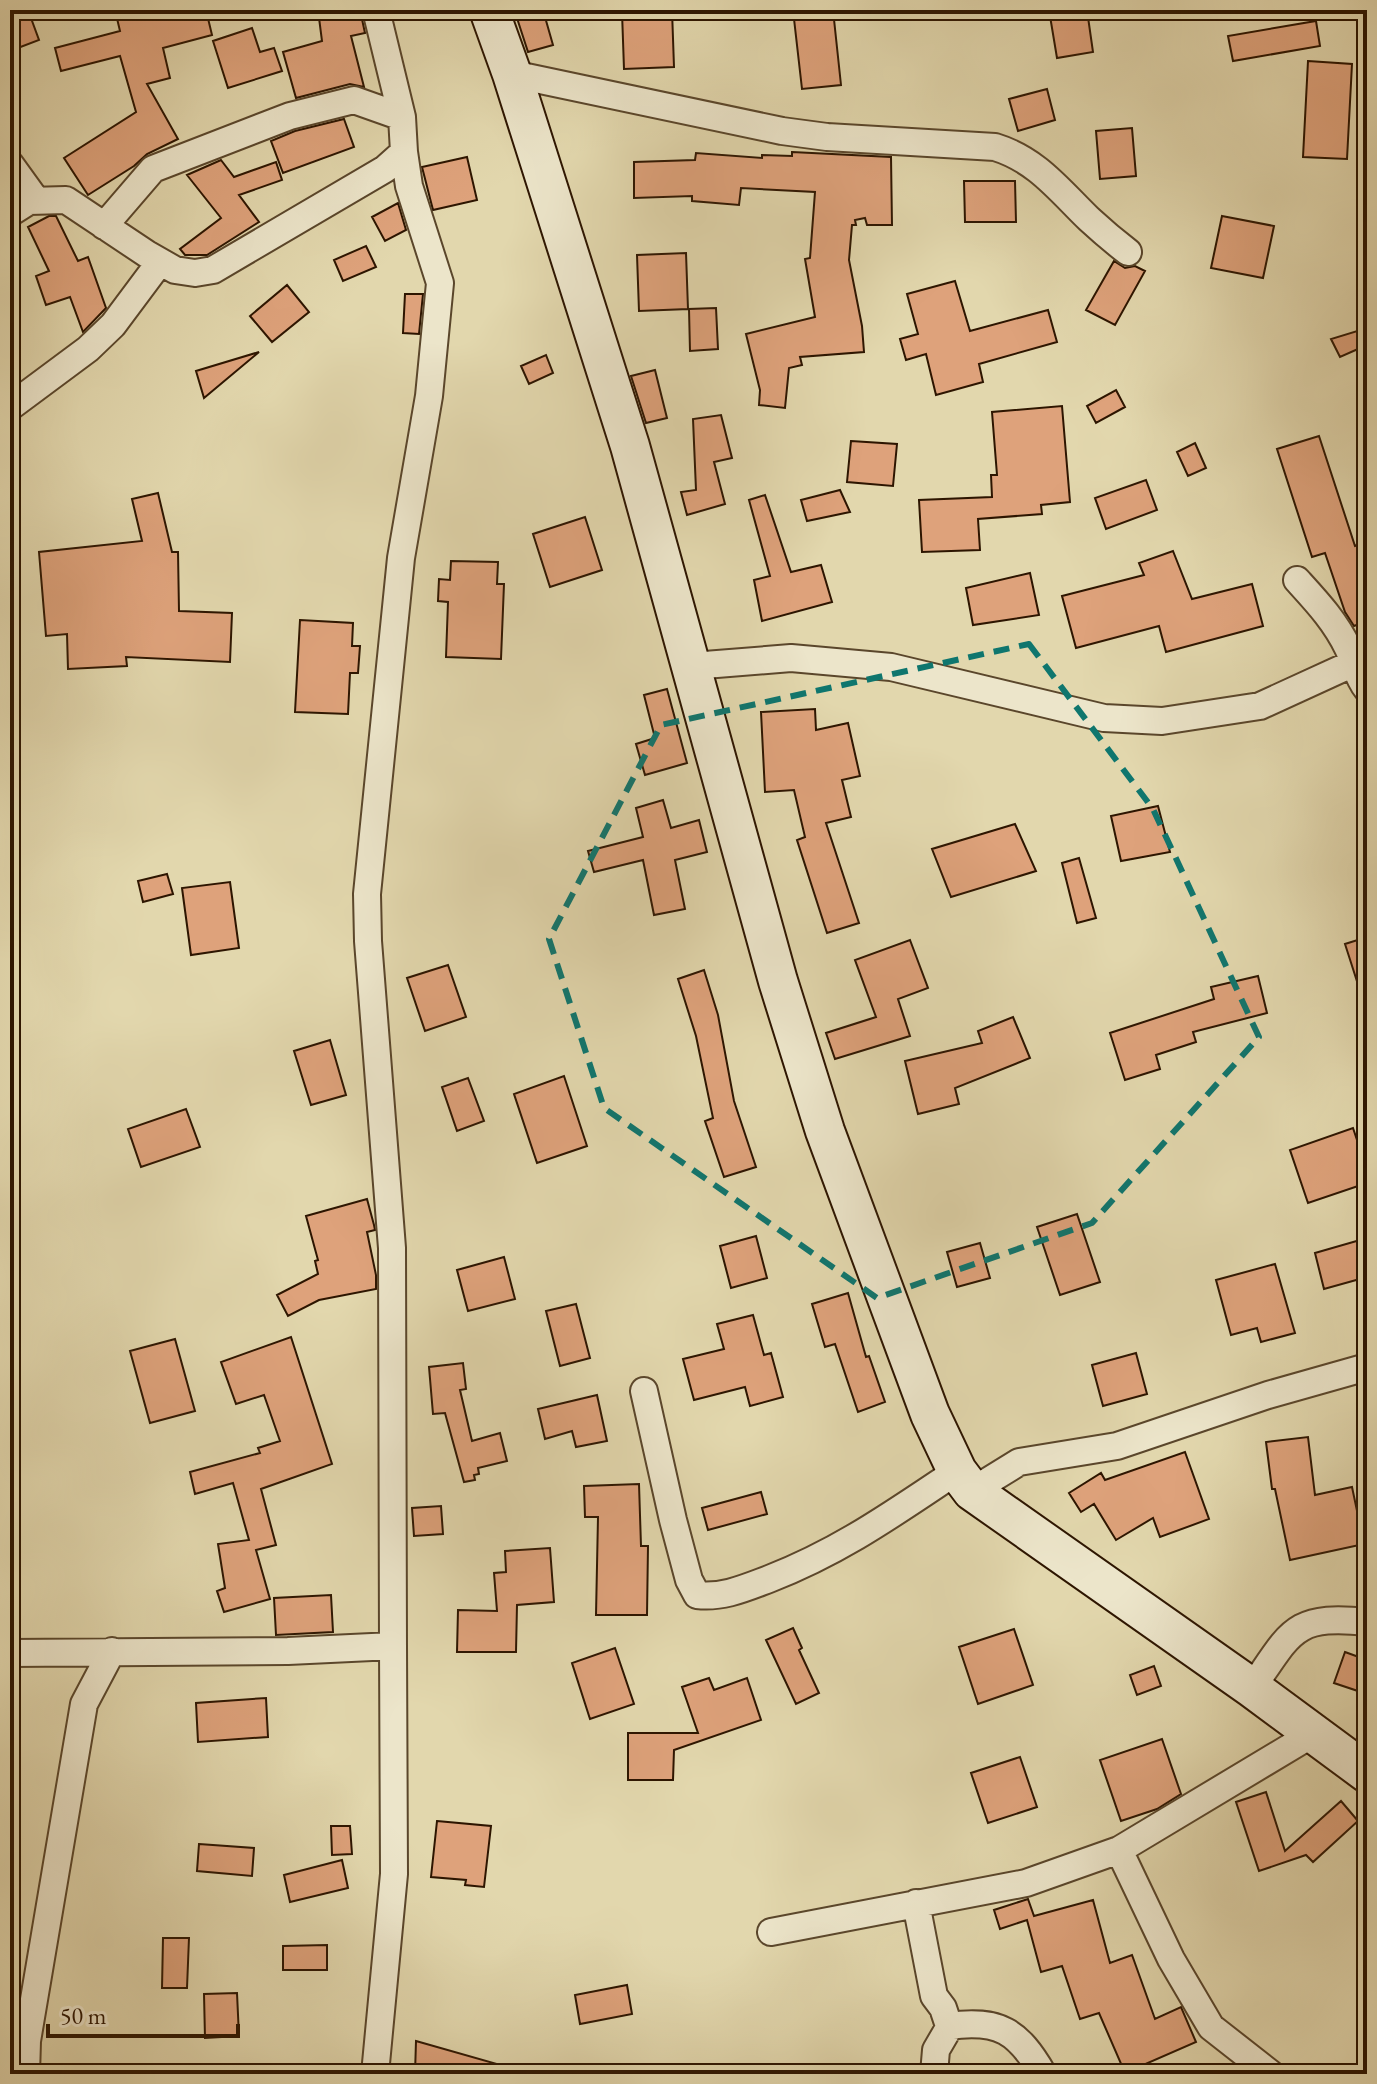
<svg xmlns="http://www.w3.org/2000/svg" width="1377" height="2084" font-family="'EB Garamond',serif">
<rect width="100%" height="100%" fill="#e2d7ad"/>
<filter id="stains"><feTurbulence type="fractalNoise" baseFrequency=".0025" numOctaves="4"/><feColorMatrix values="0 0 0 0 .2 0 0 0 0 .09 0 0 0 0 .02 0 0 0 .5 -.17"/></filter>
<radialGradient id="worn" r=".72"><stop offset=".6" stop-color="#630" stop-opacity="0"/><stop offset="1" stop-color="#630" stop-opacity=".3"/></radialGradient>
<!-- building -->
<path fill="#dea27b" stroke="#2d1500" stroke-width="2" d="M10 10H28L39 40 10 51Z
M115 10H206L212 35 163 48 170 78 147 84 178 139 147 154 134 166 88 195 64 158 136 112 120 56 61 71 55 48 120 31Z
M318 10H360L365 33 351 36 364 87 350 84 296 98 283 52 322 41Z
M533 10H543L553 45 528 52 516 15Z
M672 10 674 67 624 69 622 12Z
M793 10H833L841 85 802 89Z
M1049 10H1087L1093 52 1057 58Z
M1316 21 1320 46 1233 61 1228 36Z
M252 28 260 52 274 48 282 71 228 88 213 41Z
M1308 61 1352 64 1347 159 1303 157Z
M1047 89 1055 120 1018 131 1009 99Z
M344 119 354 147 283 173 271 141 295 131Z
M1132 128 1136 176 1100 179 1096 131Z
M792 152 891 157 892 225H867L865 218 855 220 856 225H852L849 260 862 326 864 352 800 357 802 365 789 368 785 408 759 405 760 390 746 334 815 317 805 259 810 258 815 192 741 188 739 205 692 201V196L634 198V162L695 160 696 153 762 158V155L792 156Z
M467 157 477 200 433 210 422 167Z
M221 160 234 177 276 162 282 180 239 195 259 222 207 255H185L180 249 221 218 187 175Z
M964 181H1015L1016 222H965Z
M398 203 406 230 385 241 372 217Z
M49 216H56L78 261 88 257 106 308 83 332 70 297 46 305 36 276 49 271 28 227Z
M1222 216 1274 226 1263 278 1211 268Z
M366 246 376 267 343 281 334 260Z
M686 253 688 309 639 311 637 255Z
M1114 261 1125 268 1135 266 1145 271 1115 325 1086 310Z
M955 281 970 331 1048 310 1057 342 979 364 983 382 936 395 926 354 906 360 900 339 918 334 907 294Z
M287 285 309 312 272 342 250 316Z
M405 294H423L419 334 403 333Z
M716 308 718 349 690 351 689 309Z
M1367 328V345L1340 357 1331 339Z
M259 352 204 398 196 371Z
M546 355 553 373 529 384 521 366Z
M655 370 667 418 646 423 631 376Z
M1116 390 1125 407 1096 423 1087 406Z
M1062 406 1070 502 1041 505 1042 514 978 519 980 550 922 552 919 500 992 497 991 475H997L992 412Z
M721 415 732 458 714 462 725 504 687 515 681 492 696 490 693 419Z
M1319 436 1355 546 1358 545 1367 572V621L1354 626 1345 612 1325 553 1312 557 1277 449Z
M851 441 897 444 893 486 847 482Z
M1195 443 1206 468 1188 476 1177 452Z
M1146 480 1157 510 1106 529 1095 498Z
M840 490 850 512 807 521 801 500Z
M158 493 172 552H178L179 611 232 613 230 662 126 657 127 666 68 669 67 634 46 636 39 552 142 541 132 499Z
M765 495 791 572 821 565 832 602 762 621 754 580 770 576 749 500Z
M585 517 602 570 550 587 533 534Z
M1173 551 1192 599 1252 584 1263 626 1166 652 1159 626 1076 648 1062 596 1144 575 1139 563Z
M451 561 498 562 497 584H504L501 659 446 657 448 602 438 601 439 579 450 580Z
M1030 573 1039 615 973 625 966 588Z
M300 620 353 623 352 646H360L358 673H350L348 714 295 712Z
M667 689 687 763 645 775 636 744 655 738 644 695Z
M815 709 816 730 848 723 860 776 842 780 851 817 826 823 859 923 827 933 797 840 805 837 794 790 765 792 761 712Z
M663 800 671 828 699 820 707 852 675 860 685 909 654 915 643 860 594 872 588 851 643 837 636 808Z
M1158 806 1170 852 1121 861 1111 816Z
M1015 824 1036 871 951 897 932 849Z
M1079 858 1096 918 1077 923 1062 863Z
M167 874 173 894 143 902 138 881Z
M230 882 239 948 191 955 182 888Z
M1367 937V999L1363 1000 1345 944Z
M910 940 928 988 898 999 910 1036 835 1059 826 1033 876 1017 855 960Z
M448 965 466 1017 425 1031 407 978Z
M704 970 718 1015 734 1101 756 1167 724 1177 705 1121 713 1118 696 1036 678 979Z
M1258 976 1267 1013 1193 1032 1196 1042 1156 1055 1160 1069 1125 1080 1110 1033 1214 999 1211 987Z
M1013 1017 1030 1058 955 1088 959 1104 918 1114 905 1061 982 1043 978 1031Z
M330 1040 346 1095 311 1105 294 1051Z
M564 1076 587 1146 537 1163 514 1094Z
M468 1078 484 1121 457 1131 442 1087Z
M186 1109 200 1147 141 1167 128 1129Z
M1353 1128 1367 1170V1183L1308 1203 1290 1150Z
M367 1199 374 1225 375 1230 367 1232 376 1275V1289L319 1300 288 1316 277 1295 318 1274 315 1261 318 1260 306 1216Z
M1077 1214 1100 1282 1060 1295 1037 1227Z
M756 1236 767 1278 731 1288 720 1246Z
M1360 1240 1367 1277 1324 1289 1315 1253Z
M980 1243 990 1278 957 1287 947 1252Z
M504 1257 515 1299 468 1311 457 1270Z
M1275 1264 1295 1333 1261 1342 1257 1328 1231 1335 1216 1280Z
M848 1293 866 1357 869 1356 885 1402 858 1412 835 1344 825 1347 812 1304Z
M576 1304 590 1358 560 1366 546 1311Z
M753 1315 764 1355 771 1353 783 1397 750 1406 745 1387 694 1400 683 1359 724 1349 717 1324Z
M291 1337 332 1464 261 1489 276 1545 256 1550 270 1599 224 1612 217 1591 225 1588 218 1544 249 1540 233 1483 195 1494 190 1472 260 1453 258 1448 280 1441 264 1395 236 1404 221 1362Z
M175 1339 195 1411 150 1423 130 1351Z
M1136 1353 1147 1394 1103 1406 1092 1365Z
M463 1363 466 1389 460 1390 472 1441 500 1433 507 1461 478 1468 479 1474 474 1475 475 1480 464 1482 445 1413 433 1414 429 1367Z
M597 1395 607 1441 576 1447 572 1431 545 1439 538 1409Z
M1308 1437 1315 1495 1352 1487 1364 1544 1290 1560 1275 1489H1272L1266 1442Z
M1185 1452 1209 1519 1160 1537 1153 1518 1116 1540 1094 1504 1081 1512 1069 1493 1101 1473 1105 1480Z
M639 1484 641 1546H648L647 1615H596L598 1517H585L584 1486Z
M761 1492 767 1514 708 1530 702 1508Z
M441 1506 443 1534 414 1536 412 1508Z
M550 1548 554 1602 517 1605 516 1652H457L458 1610 497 1611 494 1573 506 1572 505 1551Z
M331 1595 333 1632 276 1635 274 1598Z
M793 1628 802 1648 799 1650 819 1693 796 1704 766 1640Z
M1014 1629 1033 1685 978 1704 959 1647Z
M615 1648 634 1704 590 1719 572 1663Z
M1345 1652 1367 1660V1694L1334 1683Z
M1154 1666 1161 1686 1137 1695 1130 1675Z
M709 1678 714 1690 747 1678 761 1720 674 1750 673 1780H628V1733H698L682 1687Z
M266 1698 268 1737 198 1742 196 1703Z
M1162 1739 1181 1794 1157 1809 1121 1821 1100 1760Z
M1020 1757 1037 1807 988 1823 971 1773Z
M1266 1792 1285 1851 1341 1801 1358 1821 1313 1862 1306 1855 1259 1871 1236 1802Z
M437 1821 491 1826 484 1887 465 1885 466 1880 431 1877Z
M331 1826H350L352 1854 332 1855Z
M199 1844 254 1848 252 1876 197 1871Z
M342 1860 348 1888 290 1902 284 1875Z
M1028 1899 1034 1916 1093 1900 1110 1963 1132 1955 1155 2019 1181 2007 1196 2042 1125 2073 1099 2013 1080 2019 1062 1966 1041 1972 1027 1920 1000 1929 994 1910Z
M163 1938H189L187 1988H162Z
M327 1945V1970H283V1946Z
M627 1985 632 2014 580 2024 575 1995Z
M237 1993 239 2036 205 2038 204 1994Z
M416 2041 511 2068 510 2074H415Z"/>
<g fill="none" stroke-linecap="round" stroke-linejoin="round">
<defs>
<path id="street" d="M512 74 782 131 827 137 995 147C1037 160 1059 190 1089 219 1102 231 1115 242 1128 252
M10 164 36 200
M10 213 29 201 66 200 147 254 175 270 195 273 213 270 385 169 404 152 402 117 376 10
M104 226 153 169 290 116 354 100 402 117
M10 407 88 349 113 325 160 262
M1297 580C1317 602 1335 621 1348 648 1355 662 1357 677 1367 689
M692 666 791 658 891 667 1104 718 1162 721 1260 706 1367 657
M644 1391 673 1520 689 1580 697 1595C723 1598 745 1588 769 1579 841 1551 894 1513 957 1471
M972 1491 1019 1462 1117 1446 1268 1395 1367 1367
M393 1646 392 1248 368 941 367 894 401 558 429 396 440 283 409 186 404 152
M10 1653 288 1651 393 1646 394 1874 375 2074
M1252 1688C1291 1632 1293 1614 1367 1622
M1119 1850 1171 1959 1211 2027 1271 2074
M916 1903 934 1996 943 2008 949 2026C999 2019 1018 2031 1043 2074
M771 1932 1026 1883 1119 1850 1314 1733
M26 2074 27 2041 84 1704 112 1651
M934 2074 936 2050 950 2026"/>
<path id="secondary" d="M489 10 512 74 630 446 778 981 825 1131 930 1414 957 1471 972 1491 1252 1688 1367 1773"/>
</defs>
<!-- street casing -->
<use href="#street" stroke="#5a462b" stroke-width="30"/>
<!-- secondary casing -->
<use href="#secondary" stroke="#2d1500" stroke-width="42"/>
<!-- street -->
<use href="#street" stroke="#ece5ca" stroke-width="26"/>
<!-- secondary -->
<use href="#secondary" stroke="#ece5ca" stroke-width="38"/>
</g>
<!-- marked area -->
<path fill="none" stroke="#0f766e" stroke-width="6" stroke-dasharray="16 10" stroke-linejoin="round" d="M1029 644 1153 809 1259 1037 1092 1223 877 1298 604 1108 549 939 661 725Z"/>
<!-- margin -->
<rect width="1377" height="2084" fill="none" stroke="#e2d7ad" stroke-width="40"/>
<rect x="12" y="12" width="1353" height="2060" fill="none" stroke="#2d1500" stroke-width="4"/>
<rect x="20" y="20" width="1337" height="2044" fill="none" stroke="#2d1500" stroke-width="2"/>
<!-- scale -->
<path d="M48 2024v12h190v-12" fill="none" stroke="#2d1500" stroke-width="4"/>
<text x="60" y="2024" font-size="24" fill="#2d1500" stroke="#ece5ca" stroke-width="6" paint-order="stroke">50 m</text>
<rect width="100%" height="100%" filter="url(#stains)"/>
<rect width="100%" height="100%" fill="url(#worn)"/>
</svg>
